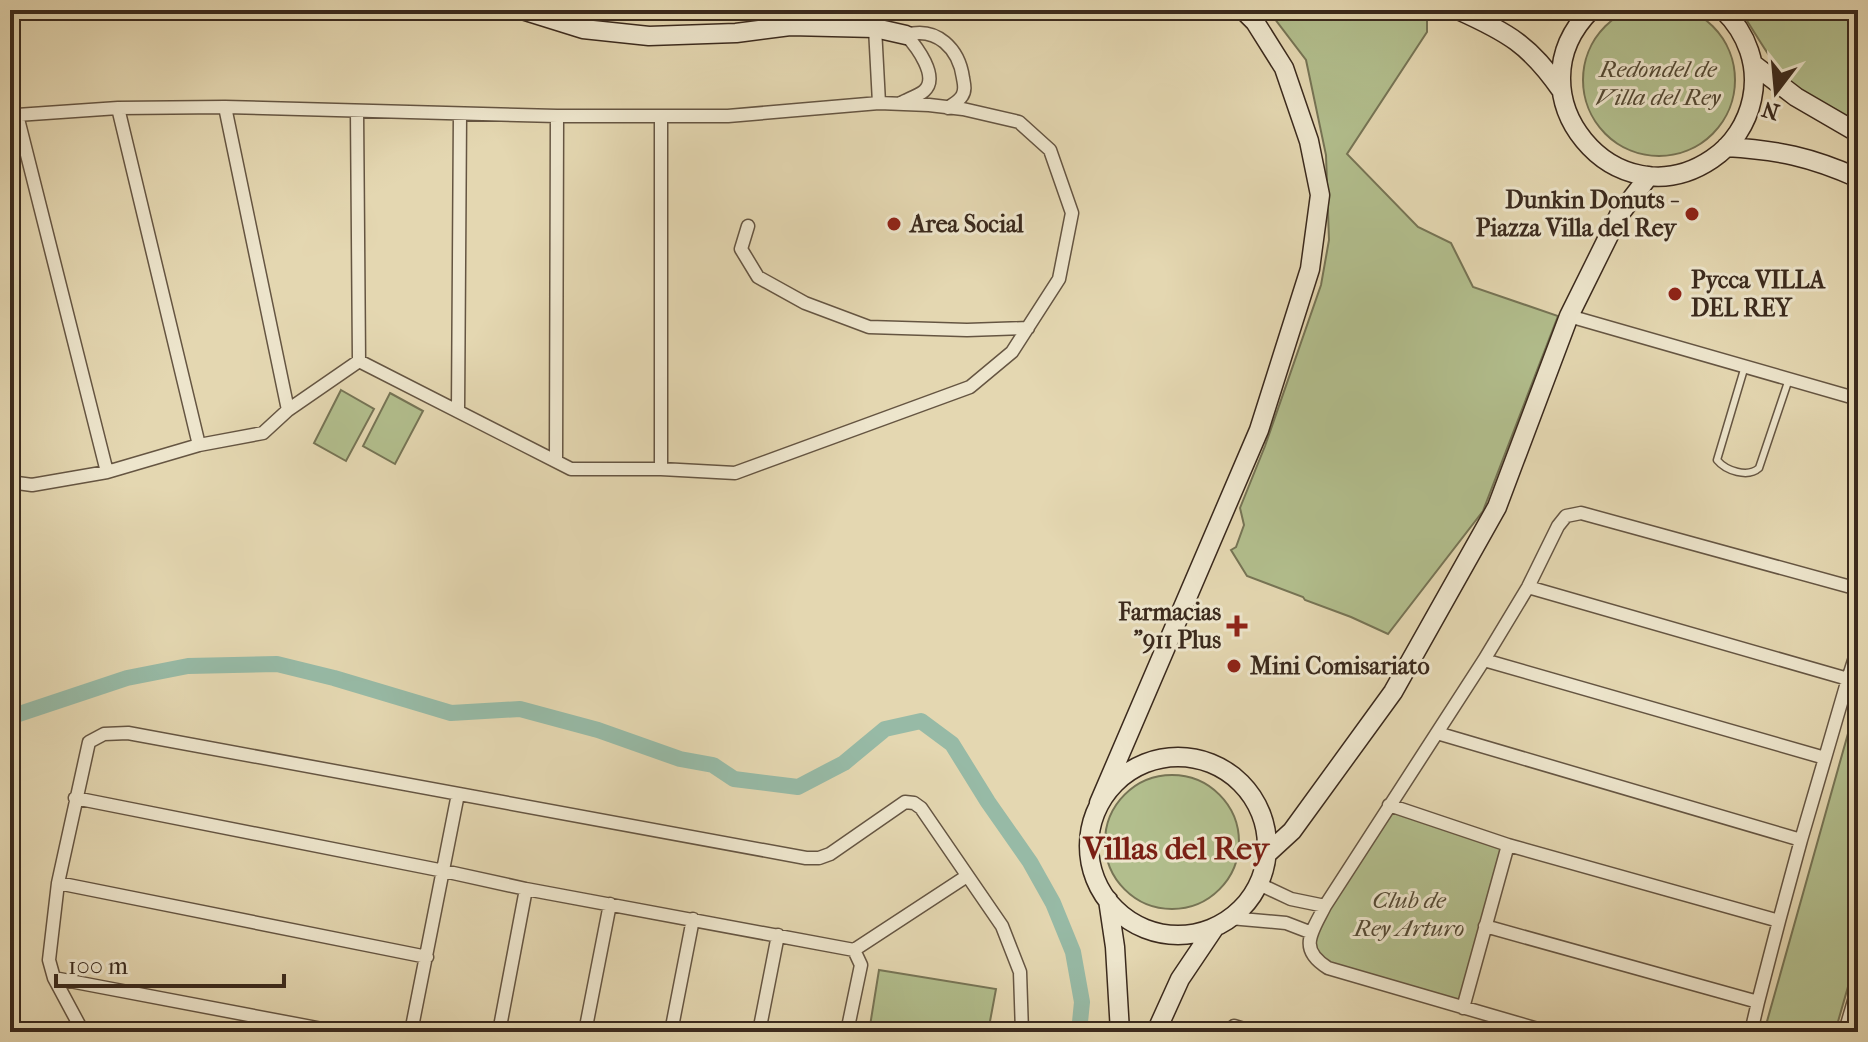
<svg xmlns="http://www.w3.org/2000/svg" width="1868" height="1042" font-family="'IM FELL French Canon',serif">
<rect width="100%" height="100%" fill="#e4d7b1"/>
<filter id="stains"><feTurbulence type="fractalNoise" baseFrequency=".0025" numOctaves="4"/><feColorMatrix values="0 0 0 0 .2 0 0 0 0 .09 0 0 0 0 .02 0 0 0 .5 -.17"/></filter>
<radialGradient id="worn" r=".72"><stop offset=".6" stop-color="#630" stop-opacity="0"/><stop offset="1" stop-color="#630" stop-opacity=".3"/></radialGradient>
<!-- green -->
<path fill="#b2be8d" stroke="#767455" stroke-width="2" d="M1583 80a76 76 0 1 1 152 0a76 76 0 1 1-152 0Z
M1268 10H1403L1427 19V32L1347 154 1418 227 1451 243 1473 287 1558 316 1483 511 1388 634 1351 617 1305 600 1303 597 1247 576 1231 550 1236 547 1244 525 1240 508 1265 446 1321 285 1329 240 1326 155 1306 60Z
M1740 10H1858V124C1836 113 1811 101 1792 84 1773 66 1755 32 1740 10Z
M341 390 374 409 346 461 314 443Z
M390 393 423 411 395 464 363 446Z
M1858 698V952L1835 1032H1764Z
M1105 842a67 67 0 1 1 134 0a67 67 0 1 1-134 0Z
M1389 805 1508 845 1463 1008 1315 960 1312 933Z
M879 970 996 989 988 1032H869Z"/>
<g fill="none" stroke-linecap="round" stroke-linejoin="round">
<!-- canal -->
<path stroke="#97baa6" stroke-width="16" d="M10 717 127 678 188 666 277 664 334 678 451 713 520 709 598 730 680 759 713 765 734 779 798 787 844 763 885 729 921 721 952 744 988 802 1030 862 1053 903 1073 952 1082 1002 1079 1032"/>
<defs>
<path id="lane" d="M1745 366 1717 460C1726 471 1748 478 1759 468L1789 379"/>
<path id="street" d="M875 28 879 103
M906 35C937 26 959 49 963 78 964 84 966 90 962 96 959 101 953 104 948 108
M901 103C908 99 918 96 924 91 940 77 916 46 906 35
M225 107 288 410
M118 108 199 445
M357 111 359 361
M17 115 107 472
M10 117 17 115 118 108 225 107 557 116H728L879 103 929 105 963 109 1019 122 1050 150 1072 213 1059 279 1012 352 970 387 735 473 661 469H571L359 361 288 410 263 433 199 445 107 472 32 485 10 482
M748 226 741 249 758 277 805 303 869 327 967 330 1028 328
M1569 316 1858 399
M458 411 460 114
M556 461 557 116
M661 469V116
M1528 587 1848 679 1825 758
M1484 660 1825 758 1801 840
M1848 679 1858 648
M1437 733 1801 840 1779 921
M75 798 444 871 526 889 854 950
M1389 805 1508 845 1463 1008
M1508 845 1779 921 1758 1002
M58 883 427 957
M1259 884 1291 899 1325 906
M1230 918 1286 923 1312 933
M1485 926 1758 1002 1751 1032
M54 978 338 1032
M1858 987 1846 1028 1858 1032
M83 1032 54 978 49 960 58 883 89 742 104 734 128 733 806 858H819L830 854 905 802 914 803 921 808 1002 926 1020 972 1022 1032
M411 1032 458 794
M499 1032 526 889
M585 1032 610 904
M671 1032 693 919
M759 1032 778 935
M847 1032 861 965 854 950 967 876
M1232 1032 1234 1026 1254 1032
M1548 1032 1328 968C1297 949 1312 932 1325 906L1484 660 1528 587 1558 526 1566 516 1581 513 1858 589"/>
<path id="secondary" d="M522 10 583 29 649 36 736 33 790 26 875 28 906 35
M1458 10C1507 32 1530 45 1561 90
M1591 10C1507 94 1616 224 1712 159 1733 145 1747 123 1752 99 1759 66 1747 33 1723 10
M1753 64 1796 97 1858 133
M1726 147C1778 150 1811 157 1858 178
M1089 846a89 89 0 1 1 178 0a89 89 0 1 1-178 0Z
M1099 803 1259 430 1310 269 1320 195 1309 141 1284 68 1255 22 1243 10
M1267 854 1292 831 1393 692 1497 507 1569 316 1619 215 1649 176
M1108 900 1115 947 1120 1032
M1156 1032 1180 979 1215 927"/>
</defs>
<!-- lane casing -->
<use href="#lane" stroke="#655542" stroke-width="9"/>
<!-- street casing -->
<use href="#street" stroke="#655542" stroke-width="15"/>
<!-- secondary casing -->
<use href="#secondary" stroke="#3b2a1d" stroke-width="21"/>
<!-- lane -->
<use href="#lane" stroke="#ede5cc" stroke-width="6"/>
<!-- street -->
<use href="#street" stroke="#ede5cc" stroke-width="12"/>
<!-- secondary -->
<use href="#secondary" stroke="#ede5cc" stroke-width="18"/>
</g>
<!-- markers -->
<g fill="#8f2418" stroke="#ede5cc" stroke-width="3">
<circle cx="1692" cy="214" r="8"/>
<circle cx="894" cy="224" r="8"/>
<circle cx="1675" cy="294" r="8"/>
<path d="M1233 614h8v8h8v8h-8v8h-8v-8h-8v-8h8z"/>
<circle cx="1234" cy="666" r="8"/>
</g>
<g text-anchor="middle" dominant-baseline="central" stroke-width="6" stroke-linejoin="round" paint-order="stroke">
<!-- park labels -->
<g font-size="24" font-style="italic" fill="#534833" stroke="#ede5cc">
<text x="1658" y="69">Redondel de<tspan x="1658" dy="28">Villa del Rey</tspan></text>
<text x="1409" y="900">Club de<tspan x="1409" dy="28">Rey Arturo</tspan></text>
</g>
<!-- poi labels -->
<g font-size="24" font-weight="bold" fill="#3b2a1d" stroke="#ede5cc" text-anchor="start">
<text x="1676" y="200" text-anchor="end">Dunkin Donuts -<tspan x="1676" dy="28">Piazza Villa del Rey</tspan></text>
<text x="910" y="224">Area Social</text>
<text x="1691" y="280">Pycca VILLA<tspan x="1691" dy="28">DEL REY</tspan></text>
<text x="1221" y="612" text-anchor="end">Farmacias<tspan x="1221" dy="28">"911 Plus</tspan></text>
<text x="1250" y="666">Mini Comisariato</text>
</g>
<!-- district labels -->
<g font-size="32" font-weight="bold" fill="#7a1f14" stroke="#ede5cc">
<text x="1176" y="848">Villas del Rey</text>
</g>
</g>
<!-- margin -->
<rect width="1868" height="1042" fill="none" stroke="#e4d7b1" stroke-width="40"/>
<rect x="12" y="12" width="1844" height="1018" fill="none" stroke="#3b2a1d" stroke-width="4"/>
<rect x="20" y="20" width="1828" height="1002" fill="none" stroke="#3b2a1d" stroke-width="2"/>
<!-- north arrow -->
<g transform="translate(1776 92) rotate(196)" stroke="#ede5cc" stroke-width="6" paint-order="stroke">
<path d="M0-6L14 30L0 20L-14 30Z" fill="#3b2a1d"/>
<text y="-12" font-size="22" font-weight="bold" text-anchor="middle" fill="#3b2a1d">N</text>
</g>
<!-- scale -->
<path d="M56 974v12h228v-12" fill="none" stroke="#3b2a1d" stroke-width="4"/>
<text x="68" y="974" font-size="24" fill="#3b2a1d" stroke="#ede5cc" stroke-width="6" paint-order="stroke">100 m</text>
<rect width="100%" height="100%" filter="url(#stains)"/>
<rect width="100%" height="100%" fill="url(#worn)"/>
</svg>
